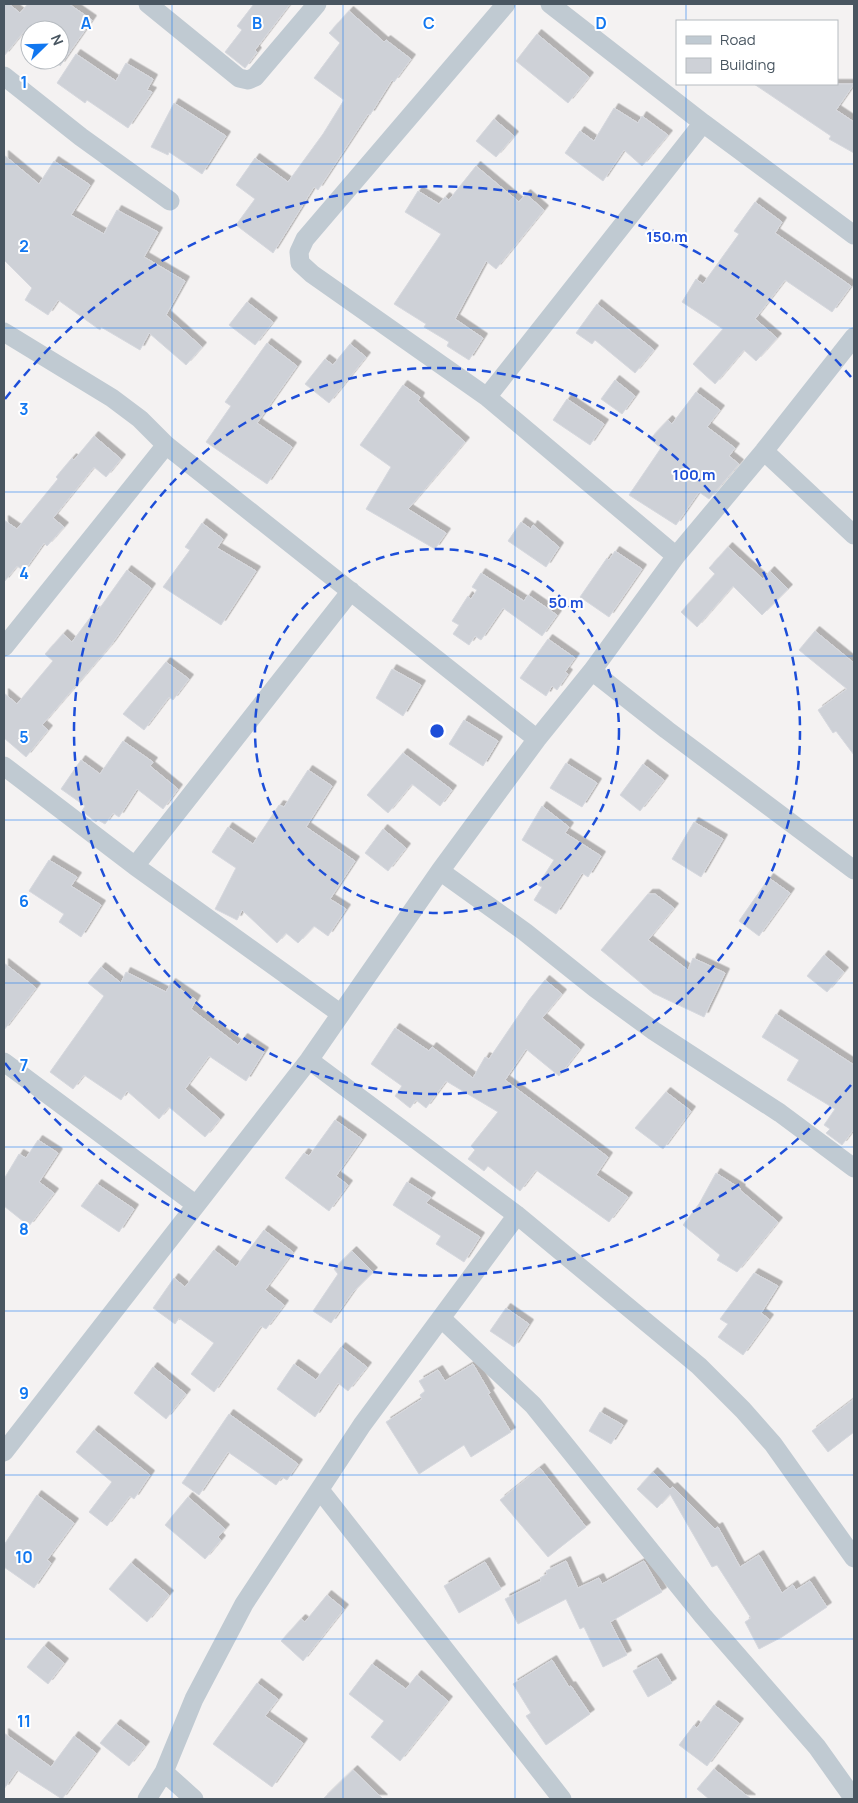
<svg xmlns="http://www.w3.org/2000/svg" width="858" height="1803" font-family="Manrope,sans-serif">
<defs>
<filter id="shadow"><feDropShadow dx="4.5" dy="-4.5" stdDeviation="0" flood-color="#0004"/></filter>
</defs>
<rect width="100%" height="100%" fill="#f4f2f2"/>
<!-- building -->
<path fill="#ced1d7" stroke="#d6d8de" filter="url(#shadow)" d="M4 4H9L20 13 28 4H69L92 20 60 66V30H25L4 56Z
M254 4H290L255 50 257 52 245 68 225 52 242 30 237 26Z
M349 11 384 42 386 40 411 59 394 82 392 80 370 115 368 114 318 190 314 187 273 253 236 225 255 199 236 185 255 158 288 182 323 134 344 100 314 78 340 43 329 33Z
M537 34 589 77 568 103 516 61Z
M76 54 116 81 126 63 153 79 147 90 152 92 128 128 87 100 85 103 57 83Z
M754 84H854L836 110 854 122V153L829 139 831 136Z
M174 103 226 136 202 174 169 152 168 155 151 147Z
M614 108 638 123 642 116 668 135 642 166 624 150 603 181 565 153 580 131 594 141Z
M494 119 514 136 496 157 476 141Z
M4 155 39 184 54 161 90 185 71 215 104 234 117 210 158 232 144 257 185 281 166 315 202 347 186 365 149 333 140 350 101 327 100 330 58 300 48 315 25 300 32 288 4 260Z
M476 166 519 202 526 194 544 210 496 269 486 261 455 319 483 338 469 360 447 346 449 342 424 327 426 324 394 304 441 234 405 212 418 191 439 204 445 197 449 200Z
M755 202 782 222 775 233 851 286 832 312 785 280 755 319 777 338 756 361 744 350 715 384 693 364 723 329 682 302 696 279 703 284 739 234 734 231Z
M247 302 273 322 255 345 229 325Z
M597 304 654 350 635 373 595 340 592 344 576 333Z
M267 343 297 366 257 423 292 447 267 484 206 442 231 406 225 402Z
M350 344 366 357 329 403 305 384 325 359 333 365Z
M615 380 635 396 622 414 601 399Z
M403 385 420 397 418 401 465 442 408 509 446 533 435 549 366 509 391 467 360 445Z
M696 392 720 410 707 427 735 448 729 456 739 464 709 499 699 492 676 525 629 495 661 448 650 439 668 420 672 424Z
M567 399 604 424 590 445 553 420Z
M94 436 121 459 106 477 94 467 53 518 64 527 47 546 44 543 24 571 17 566 4 582V520L17 529 58 479 56 477 72 458 74 460Z
M521 522 531 529 533 525 559 547 546 567 508 541Z
M202 523 223 539 217 548 256 571 221 625 163 587 190 550 185 547Z
M728 547 763 579 770 571 788 589 762 615 733 586 697 627 681 612 715 574 709 568Z
M615 551 642 569 609 617 580 597 607 558 609 560Z
M127 570 151 588 111 645 42 725 48 730 26 757 4 738V693L17 704 53 661 45 654 63 634 72 642 95 611 97 612Z
M481 573 524 601 528 595 557 615 542 636 503 608 481 640 475 636 469 645 453 634 459 625 452 621 468 596 471 599 477 590 472 587Z
M815 631 854 663V755L836 731 833 733 818 710 847 689 799 650Z
M548 639 575 658 565 672 568 674 557 690 552 686 546 696 520 678Z
M166 662 189 679 173 700 169 697 144 730 123 714Z
M392 669 421 685 403 716 376 698Z
M464 720 498 741 483 766 449 744Z
M123 741 153 762 150 766 178 789 163 809 137 789 119 817 113 813 105 824 98 820 96 822 82 811 85 806 61 789 81 760 100 774Z
M403 753 452 790 440 806 412 784 388 813 367 795Z
M566 763 597 783 582 807 550 788Z
M643 764 664 780 640 811 620 795Z
M308 770 332 786 306 827 355 861 330 899 346 909 328 936 314 926 298 943 286 933 277 943 242 910 237 920 215 909 236 868 212 852 228 827 253 844 279 805 284 807Z
M542 806 569 827 565 833 601 856 588 877 582 873 556 914 534 900 542 887 538 885 554 860 522 840Z
M694 822 723 839 701 877 672 859Z
M383 829 406 848 388 871 365 853Z
M49 860 77 877 71 886 101 905 81 937 59 922 64 914 29 891Z
M769 878 790 893 759 936 739 921Z
M648 894H655L674 908 648 940 688 970 693 958 725 973 704 1017 653 993 601 950Z
M824 955 844 972 827 992 807 976Z
M4 963 36 988 4 1030Z
M101 967 121 983 126 972 166 992 171 983 196 1000 191 1009 238 1045 243 1038 264 1052 246 1081 209 1056 185 1089 220 1119 205 1137 169 1107 159 1119 127 1091 121 1100 84 1075 73 1089 50 1072 104 996 88 983Z
M545 980 562 994 542 1018 580 1049 559 1076 526 1049 505 1080 608 1157 596 1175 628 1197 609 1222 536 1170 520 1191 488 1166 484 1171 468 1159 475 1150 471 1146 498 1112 446 1081 426 1108 416 1100 410 1108 395 1096 402 1086 371 1064 395 1028 429 1051 432 1047 473 1078 485 1057 489 1059 529 1000Z
M776 1014 854 1065V1129L842 1145 826 1133 830 1129 824 1125 835 1109 787 1080 799 1060 762 1037Z
M666 1092 691 1111 663 1149 635 1128Z
M335 1120 362 1139 336 1176 348 1185 329 1211 285 1178 304 1153 309 1156Z
M38 1140 58 1153 39 1182 54 1193 29 1226 4 1206V1179L19 1154 26 1158Z
M716 1173 741 1189 740 1190 778 1222 737 1272 717 1260 720 1255 683 1225 699 1204Z
M407 1182 431 1197 426 1203 480 1237 464 1262 436 1244 441 1236 393 1205Z
M97 1184 134 1209 119 1232 81 1206Z
M264 1230 293 1252 265 1290 284 1305 266 1329 261 1326 214 1392 191 1374 214 1343 179 1318 175 1324 153 1308 174 1278 185 1287 214 1250 236 1267Z
M352 1251 373 1272 352 1293 331 1323 313 1311 338 1274 334 1269Z
M754 1273 778 1286 761 1313 769 1319 743 1355 718 1337 728 1324 720 1319Z
M506 1308 529 1324 514 1347 490 1331Z
M341 1347 367 1367 348 1391 338 1383 315 1417 277 1389 294 1364 316 1380Z
M473 1364 490 1393 488 1394 511 1432 471 1457 464 1445 419 1474 386 1422 422 1399 420 1395 425 1391 419 1381 438 1370 445 1381Z
M153 1367 186 1394 166 1419 134 1393Z
M854 1399V1432L828 1452 812 1431Z
M600 1412 623 1425 611 1444 589 1431Z
M229 1414 298 1464 287 1480 282 1477 276 1485 228 1452 199 1495 182 1483Z
M94 1430 150 1475 134 1499 130 1496 107 1526 89 1512 112 1482 76 1452Z
M540 1468 586 1527 548 1557 500 1500Z
M653 1472 670 1489 673 1487 715 1529 718 1527 740 1567 759 1555 782 1593 793 1585 796 1590 810 1581 827 1607 782 1637 759 1649 745 1622 751 1618 717 1565 712 1567 670 1494 657 1508 637 1489Z
M37 1495 74 1523 47 1560 51 1563 34 1588 4 1567V1545Z
M188 1497 225 1529 218 1537 221 1540 205 1559 165 1525Z
M566 1561 578 1588 599 1578 602 1584 644 1561 662 1592 610 1622 627 1655 603 1667 584 1627 580 1629 566 1599 518 1624 505 1599 541 1581 540 1578 547 1574 546 1571Z
M485 1562 501 1589 459 1613 444 1586Z
M131 1563 169 1595 147 1622 109 1589Z
M327 1595 344 1609 303 1661 281 1641 301 1619 305 1622Z
M44 1646 64 1663 48 1684 27 1667Z
M657 1658 672 1683 648 1697 633 1671Z
M552 1660 569 1687 571 1686 590 1714 546 1745 526 1716 531 1713 513 1684Z
M372 1664 406 1689 417 1675 448 1701 400 1761 371 1737 384 1721 349 1694Z
M257 1683 278 1699 265 1716 303 1743 272 1787 213 1744Z
M714 1705 739 1723 707 1766 679 1745 694 1725 697 1728Z
M116 1724 145 1746 129 1766 100 1743Z
M4 1733 51 1767 74 1736 96 1753 62 1799 17 1770 4 1789Z
M714 1769 751 1799H709L697 1789Z
M353 1770 383 1799H323Z"/>
<g fill="none" stroke-linecap="round" stroke-linejoin="round">
<!-- street -->
<path stroke="#c0cad2" stroke-width="19" d="M148 4 239 78 248 80 255 77 317 4
M506 4 305 239 299 252 300 263 312 274 487 397 676 556
M550 4 703 123 854 235
M4 76 81 137 170 201
M4 332 112 398 140 419 166 445 537 739
M487 397 703 123
M764 451 854 535
M4 647 166 445
M592 671 667 730 854 870
M4 766 135 866 341 1014
M135 866 351 591
M440 871 525 932 595 988 654 1031 780 1113 854 1168
M309 1060 517 1215 699 1366 743 1410 773 1444 854 1558
M4 1062 195 1204
M441 1318 533 1405 703 1616 817 1747 854 1799
M4 1452 309 1060 440 871 537 739 592 671 676 556 764 451 854 337
M320 1490 562 1799
M164 1772 194 1799
M147 1799 164 1772 194 1699 244 1604 362 1425 517 1215"/>
</g>
<!-- grid -->
<path fill="none" stroke="#1177f0" stroke-width="1" stroke-opacity="0.55" d="M172 4V1799M343 4V1799M515 4V1799M686 4V21M686 84V1799M4 164H854M4 328H854M4 492H854M4 656H854M4 820H854M4 983H854M4 1147H854M4 1311H854M4 1475H854M4 1639H854"/>
<!-- distance rings -->
<g fill="none" stroke="#1d4ed8" stroke-width="2.5" stroke-dasharray="9 6">
<circle cx="437" cy="731" r="182"/>
<circle cx="437" cy="731" r="363"/>
<path d="M851 1085A545 545 0 0 1 5 1063M5 399A545 545 0 0 1 851 377"/>
</g>
<g font-size="16" text-anchor="middle" font-weight="bold" fill="#1177f0" stroke="#fff" stroke-width="4" stroke-linejoin="round" paint-order="stroke">
<text x="86" y="29">A</text>
<text x="257" y="29">B</text>
<text x="429" y="29">C</text>
<text x="601" y="29">D</text>
<text x="24" y="88">1</text>
<text x="24" y="252">2</text>
<text x="24" y="415">3</text>
<text x="24" y="579">4</text>
<text x="24" y="743">5</text>
<text x="24" y="907">6</text>
<text x="24" y="1071">7</text>
<text x="24" y="1235">8</text>
<text x="24" y="1399">9</text>
<text x="24" y="1563">10</text>
<text x="24" y="1727">11</text>
</g>
<circle cx="437" cy="731" r="8" fill="#1d4ed8" stroke="#fff" stroke-width="2.5"/>
<g font-size="15" text-anchor="middle" font-weight="bold" fill="#1d4ed8" stroke="#fff" stroke-width="4" stroke-linejoin="round" paint-order="stroke">
<text x="667" y="242">150 m</text>
<text x="694" y="480">100 m</text>
<text x="566" y="608">50 m</text>
</g>
<!-- border -->
<rect width="858" height="1803" fill="none" stroke="#495661" stroke-width="10"/>
<!-- legend -->
<rect x="676" y="20" width="162" height="65" fill="#ffffff" stroke="#b6bbc0"/>
<rect x="686" y="36" width="25" height="8" fill="#c0cad2" stroke="#b6bbc0"/>
<text x="720" y="45" font-size="15" fill="#495661">Road</text>
<rect x="686" y="58" width="25" height="15" fill="#ced1d7" stroke="#b6bbc0"/>
<text x="720" y="70" font-size="15" fill="#495661">Building</text>
<!-- north arrow -->
<g transform="translate(45 45) rotate(67)"><circle r="24" fill="#ffffff" stroke="#b6bbc0"/>
<path d="M0-4L9 19L0 12L-9 19Z" fill="#1177f0"/>
<text y="-8" font-size="14" font-weight="bold" text-anchor="middle" fill="#495661">N</text>
</g>
</svg>
